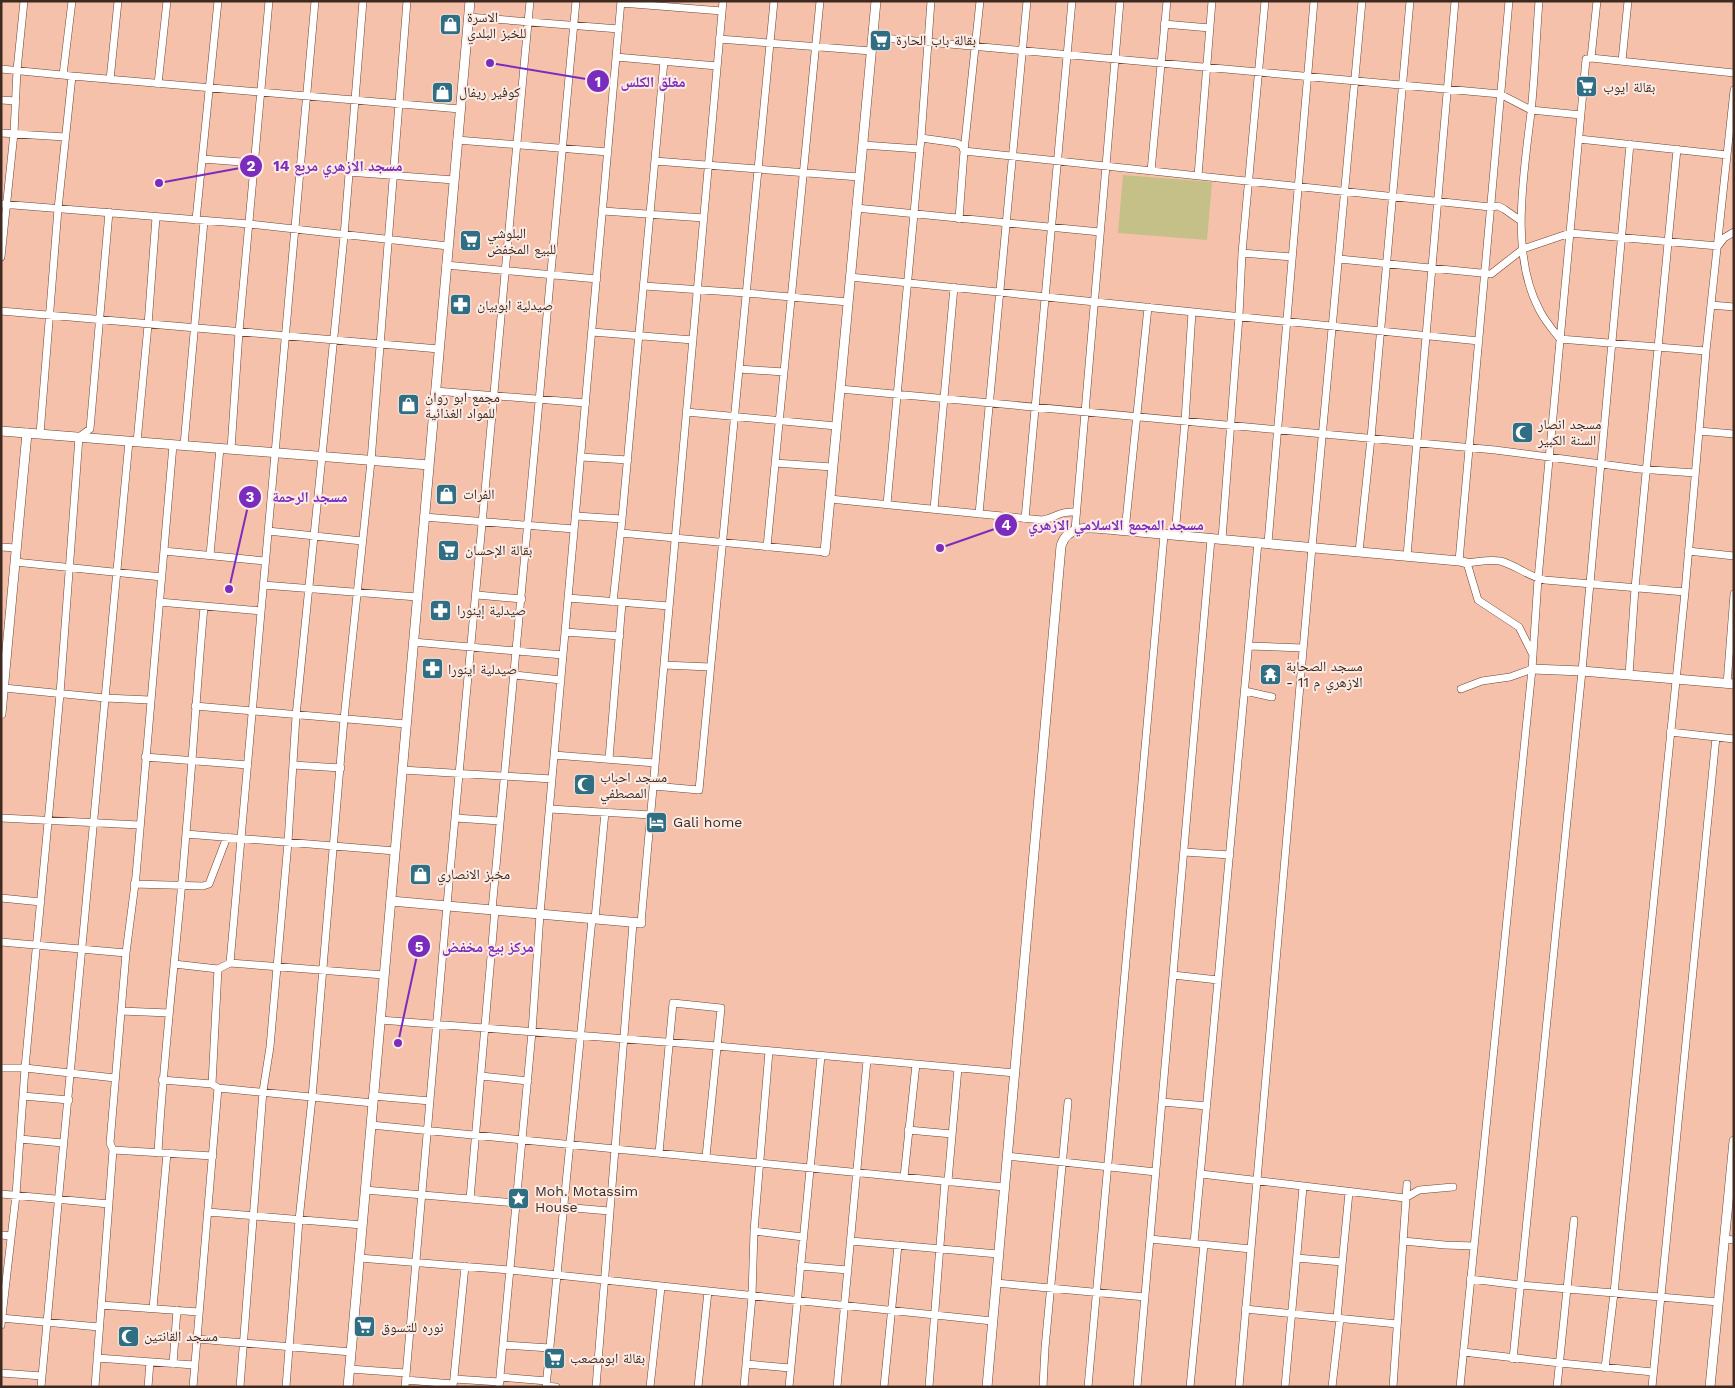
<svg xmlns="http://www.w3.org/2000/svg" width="1735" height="1388" font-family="'Work Sans','Noto Naskh Arabic',sans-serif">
<rect width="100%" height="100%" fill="#f5c1ab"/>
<!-- green -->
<path fill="#c4c087" d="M1123 175 1212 182 1207 240 1118 233Z"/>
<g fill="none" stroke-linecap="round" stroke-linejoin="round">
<defs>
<path id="minor" d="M1539 1C1536 38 1535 75 1531 112 1524 174 1509 254 1540 311 1545 321 1553 330 1560 339L1706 351
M621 3 722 11
M468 17 619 29
M1164 24 1210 28
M872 37 1500 94 1531 110 1581 115
M719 39 871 51
M616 57 717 66
M1591 58 1597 1
M1622 61 1628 1
M1 69 72 76 460 109
M63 75 72 1
M110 80 118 1
M158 84 167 1
M1 100 16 101
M1 133 65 137
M921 138 957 143 962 146 964 151 1490 207 1498 206 1504 209 1521 221
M1579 139 1727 155
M457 140 608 152
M863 145 919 149
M202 159 255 163
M655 161 859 177
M1151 171 1167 1
M348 172 454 180
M1198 176 1212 1
M1 204 249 224 448 246
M856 208 1100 232
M603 211 704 218
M959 219 964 151 980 1
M196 220 218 1
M1242 253 1292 257
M1 257 14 133 17 70 24 1
M1339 259 1491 274 1523 249 1570 233 1718 246 1724 238 1734 232
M446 265 597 279
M850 277 1479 341
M644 286 746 293 848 302
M1711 305 1734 307
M1 311 439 349
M592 332 693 340
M739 369 784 372
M840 389 1495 450 1639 469 1695 473
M435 391 586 403
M686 412 836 426
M1699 431 1734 434
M40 434 58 209 72 76
M137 442 148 325 156 217
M184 445 204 221
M231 449 239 332 269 1
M581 457 628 460
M775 463 832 467
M830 499 1042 520C1056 518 1058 511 1076 512
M887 504 921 138 931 1
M934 509 954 287
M979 514 1027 1
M576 516 622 519
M424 517 574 529
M1025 519 1072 1
M1075 530 1120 1
M268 531 362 541
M1125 531 1148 307
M621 533 825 552
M1175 535 1185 421 1192 312
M1222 539 1239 316 1242 253 1265 1
M1268 543 1314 1
M1 547 16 548
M767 547 820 1
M164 551 265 561
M1688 551 1734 556
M1359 552 1371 438 1410 1
M210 555 220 448
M1407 556 1455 1
M1459 561 1509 1
M15 562 162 577
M263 585 417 597
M477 595 522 599
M568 598 669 606
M159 602 261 611
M613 602 622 519 664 61
M565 632 620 636
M413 642 563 655
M1249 646 1303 648
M1533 655 1519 627 1478 600 1467 563C1478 562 1489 559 1500 561 1516 565 1529 577 1545 580L1685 592
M664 665 710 667
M515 675 561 680
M1629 675 1635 588 1677 149
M1727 684 1734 594
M4 688 105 698 150 700
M1461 689 1482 681 1510 677 1532 669
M1245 691 1272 697
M195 706 406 724
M1670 732 1734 739
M554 755 655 763
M145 757 248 765
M609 759 622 603
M293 765 341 768
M402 770 552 779
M653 786 699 790 774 1
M550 809 651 815
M1 818 139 825
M455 818 500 821
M186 834 395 851
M1184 852 1230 855
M134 884 203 886 209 884 227 837
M1 898 41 902
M492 910 576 1
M595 919 605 812
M641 923 723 1
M1 942 126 953
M230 963 384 975
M174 964 218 969
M1173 975 1218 980
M121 1011 169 1013
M380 1020 717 1046 1015 1073
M1 1068H25L115 1078
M481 1076 528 1081
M162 1080 212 1084
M218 1088 373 1103
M23 1096 69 1100
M373 1096 430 1101
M1162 1102 1207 1106
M371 1125 1004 1187
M908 1130 952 1134
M20 1139 63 1143
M113 1150 213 1156
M158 1153C164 1046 178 940 186 833 193 757 197 682 204 607
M659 1153 673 1003 721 1008 706 1157
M1007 1156 1156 1172
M1201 1174 1405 1198 1419 1190 1453 1187
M904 1177 916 1064
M948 1181 958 1068
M365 1190 516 1203
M1 1194 109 1204
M470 1199 495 910
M563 1207 609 1211
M208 1212 362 1225
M754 1231 803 1237
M1 1235 11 1236
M1150 1239 1251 1249
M1724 1239 1734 1240
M851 1241 998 1254
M1403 1241 1445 1245 1474 1246
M1194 1243 1258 542
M359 1258 510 1270 992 1321
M1297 1258 1342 1262
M800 1266 848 1270
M1470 1279 1520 1285 1718 1302
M996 1283 1145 1297
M101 1305 199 1312
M153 1308 167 1153
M1245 1309 1397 1324
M1 1318 99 1327
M1337 1318 1349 1192
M1 1325 16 1195 25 1068 60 694 79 437 90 429 109 212
M197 1339 351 1352
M503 1345 550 1348
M1463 1352 1560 1363 1653 1372
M97 1358 194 1365
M1513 1359 1582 671 1630 144
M173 1364 177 1310
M746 1364 790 1368
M1605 1368 1614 1293 1685 592 1706 351 1734 90
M349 1369 406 1373
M1 1373 42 1376
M500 1377 547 1381
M454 1379 500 1382
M406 1380 453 1384
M547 1386 556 1387
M41 1387 129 441
M95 1387 113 1150 110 1143 126 953 136 876 173 445
M148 1387 150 1362
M193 1387 218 1088 212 1084 218 969 230 963 315 1
M240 1387 263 1091 270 1047 288 842 296 716 344 236 363 1
M286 1387 299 1220 312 1098 344 719 371 461 407 1
M405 1387 447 905 530 1
M453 1387 465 1266
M499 1387 532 1032 540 914 621 1
M546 1387 592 919
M596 1387 633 923
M650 1387 661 1287
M698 1387 708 1291
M744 1387 752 1296 754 1231 769 1051
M789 1387 821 1056
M837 1387 867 1060
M884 1387 898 1245
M929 1387 945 1181
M1043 1387 1045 1348 1068 1102
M1088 1387 1164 535
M1137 1387 1211 539
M1190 1387 1204 1244
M1239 1387 1312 547 1362 1
M1285 1387 1303 1187
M1332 1387 1340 1318
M1393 1387 1407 1184
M1460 1387 1532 669 1538 579 1586 59 1591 58 1734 73
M1557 1387 1574 1220
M1652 1387 1716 737"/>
<path id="tertiary" d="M1 431 429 465
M825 552 876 1
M1532 669 1582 671 1734 684
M1 714 27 433
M391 901 641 923
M348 1387 470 1
M987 1387 1061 546C1068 521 1097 529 1117 530L1459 561 1467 563
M1710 1387 1734 1141"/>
</defs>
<!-- minor casing -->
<use href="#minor" stroke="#6e4330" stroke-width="8"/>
<!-- tertiary casing -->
<use href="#tertiary" stroke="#6e4330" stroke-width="10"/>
<!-- minor -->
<use href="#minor" stroke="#fff" stroke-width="7"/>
<!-- tertiary -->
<use href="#tertiary" stroke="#fff" stroke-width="9"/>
</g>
<!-- icons -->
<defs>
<symbol id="shop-square" viewBox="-11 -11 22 22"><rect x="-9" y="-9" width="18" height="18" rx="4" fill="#306e84" stroke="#fbebe4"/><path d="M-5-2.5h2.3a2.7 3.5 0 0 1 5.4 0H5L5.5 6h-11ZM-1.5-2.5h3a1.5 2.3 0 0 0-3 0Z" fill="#fff"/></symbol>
<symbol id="supermarket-square" viewBox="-11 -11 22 22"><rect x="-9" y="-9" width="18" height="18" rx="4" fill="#306e84" stroke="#fbebe4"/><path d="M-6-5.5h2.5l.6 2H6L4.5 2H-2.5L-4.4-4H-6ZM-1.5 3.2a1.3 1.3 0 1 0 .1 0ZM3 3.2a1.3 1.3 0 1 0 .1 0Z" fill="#fff"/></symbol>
<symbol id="pharmacy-square" viewBox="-11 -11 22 22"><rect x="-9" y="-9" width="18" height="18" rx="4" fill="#306e84" stroke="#fbebe4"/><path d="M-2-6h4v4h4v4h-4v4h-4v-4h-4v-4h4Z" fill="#fff"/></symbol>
<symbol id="mosque-square" viewBox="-11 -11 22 22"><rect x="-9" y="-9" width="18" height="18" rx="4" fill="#306e84" stroke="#fbebe4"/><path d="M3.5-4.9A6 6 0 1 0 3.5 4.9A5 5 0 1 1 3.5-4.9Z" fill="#fff"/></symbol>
<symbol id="temple-square" viewBox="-11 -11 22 22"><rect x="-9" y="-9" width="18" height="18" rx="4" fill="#306e84" stroke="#fbebe4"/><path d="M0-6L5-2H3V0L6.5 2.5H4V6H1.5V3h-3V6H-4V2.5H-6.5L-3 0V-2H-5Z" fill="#fff"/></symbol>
<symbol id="hotel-square" viewBox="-11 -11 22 22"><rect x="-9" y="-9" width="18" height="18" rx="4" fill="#306e84" stroke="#fbebe4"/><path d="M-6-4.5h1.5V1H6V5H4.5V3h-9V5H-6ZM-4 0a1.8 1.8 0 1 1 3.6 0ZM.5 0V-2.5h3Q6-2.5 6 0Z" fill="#fff"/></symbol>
<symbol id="sight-square" viewBox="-11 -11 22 22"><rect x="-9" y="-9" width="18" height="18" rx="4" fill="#306e84" stroke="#fbebe4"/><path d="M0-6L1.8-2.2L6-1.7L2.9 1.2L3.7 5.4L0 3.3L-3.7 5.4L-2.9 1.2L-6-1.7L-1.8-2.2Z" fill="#fff"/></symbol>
</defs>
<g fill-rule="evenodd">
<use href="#shop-square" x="438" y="12" width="25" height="25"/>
<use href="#supermarket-square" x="868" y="28" width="25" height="25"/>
<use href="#supermarket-square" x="1574" y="74" width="25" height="25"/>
<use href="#shop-square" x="430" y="80" width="25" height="25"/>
<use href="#supermarket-square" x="458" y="228" width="25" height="25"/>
<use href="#pharmacy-square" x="448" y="292" width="25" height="25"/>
<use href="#shop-square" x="396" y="392" width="25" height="25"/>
<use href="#mosque-square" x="1510" y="420" width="25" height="25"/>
<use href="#shop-square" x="434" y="482" width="25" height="25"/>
<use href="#supermarket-square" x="436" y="538" width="25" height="25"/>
<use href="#pharmacy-square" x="428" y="598" width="25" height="25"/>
<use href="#pharmacy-square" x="420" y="656" width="25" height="25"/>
<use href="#temple-square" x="1258" y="662" width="25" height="25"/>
<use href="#mosque-square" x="572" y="772" width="25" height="25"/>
<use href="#hotel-square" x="644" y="810" width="25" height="25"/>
<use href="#shop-square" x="408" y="862" width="25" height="25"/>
<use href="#sight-square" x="506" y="1186" width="25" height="25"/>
<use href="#supermarket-square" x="352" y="1314" width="25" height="25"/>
<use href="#mosque-square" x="116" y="1324" width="25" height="25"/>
<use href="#supermarket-square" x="542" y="1346" width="25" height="25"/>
</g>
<g text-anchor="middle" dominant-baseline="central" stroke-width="4" stroke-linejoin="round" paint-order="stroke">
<!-- poi labels -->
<g font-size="14" fill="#3e2a21" stroke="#fbebe4" text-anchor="start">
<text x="467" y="17">الاسرة<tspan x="467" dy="16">للخبز البلدي</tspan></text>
<text x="896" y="40">بقالة باب الحارة</text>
<text x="1603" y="87">بقالة ايوب</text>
<text x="459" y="92">كوفير ريفال</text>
<text x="487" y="233">البلوشي<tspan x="487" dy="16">للبيع المخفض</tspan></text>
<text x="477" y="305">صيدلية ابوبيان</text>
<text x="425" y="397">مجمع ابو روان<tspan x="425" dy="16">للمواد الغذائية</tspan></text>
<text x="1538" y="424">مسجد انصار<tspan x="1538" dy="16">السنة الكبير</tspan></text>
<text x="463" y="494">الفرات</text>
<text x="465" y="550">بقالة الإحسان</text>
<text x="457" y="610">صيدلية إينورا</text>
<text x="1286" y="666">مسجد الصحابة<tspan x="1286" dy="16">- الازهري م 11</tspan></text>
<text x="448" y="669">صيدلية اينورا</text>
<text x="600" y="777">مسجد احباب<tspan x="600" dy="16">المصطفي</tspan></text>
<text x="673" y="822">Gali home</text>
<text x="437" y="874">مخبز الانصاري</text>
<text x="535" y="1191">Moh. Motassim<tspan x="535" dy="16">House</tspan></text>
<text x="381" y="1327">نوره للتسوق</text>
<text x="144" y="1336">مسجد القانتين</text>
<text x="570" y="1358">بقالة ابومصعب</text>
</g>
</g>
<!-- callouts -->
<path fill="none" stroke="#7b2cbf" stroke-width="2" d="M490 63L598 81M159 183L251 166M229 589L250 497M940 548L1006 525M398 1043L419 946"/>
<g fill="#7b2cbf" stroke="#fbebe4" stroke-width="2">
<circle cx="490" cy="63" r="5"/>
<circle cx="159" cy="183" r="5"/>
<circle cx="229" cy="589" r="5"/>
<circle cx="940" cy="548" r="5"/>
<circle cx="398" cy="1043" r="5"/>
<circle cx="598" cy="81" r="12"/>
<circle cx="251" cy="166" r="12"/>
<circle cx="250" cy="497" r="12"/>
<circle cx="1006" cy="525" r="12"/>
<circle cx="419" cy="946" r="12"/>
</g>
<g font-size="15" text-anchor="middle" font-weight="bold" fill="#fff">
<text x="598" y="87">1</text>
<text x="251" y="171">2</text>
<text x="250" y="502">3</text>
<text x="1006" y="530">4</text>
<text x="419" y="952">5</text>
</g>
<g font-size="15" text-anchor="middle" font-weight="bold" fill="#7b2cbf" stroke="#fbebe4" stroke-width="4" stroke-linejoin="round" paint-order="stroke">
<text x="653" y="87">مغلق الكلس</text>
<text x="338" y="171">مسجد الازهري مربع 14</text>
<text x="310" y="502">مسجد الرحمة</text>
<text x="1116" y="530">مسجد المجمع الاسلامي الازهري</text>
<text x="488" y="952">مركز بيع مخفض</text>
</g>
<!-- border -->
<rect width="1735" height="1388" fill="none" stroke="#3e2a21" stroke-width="5"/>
</svg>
